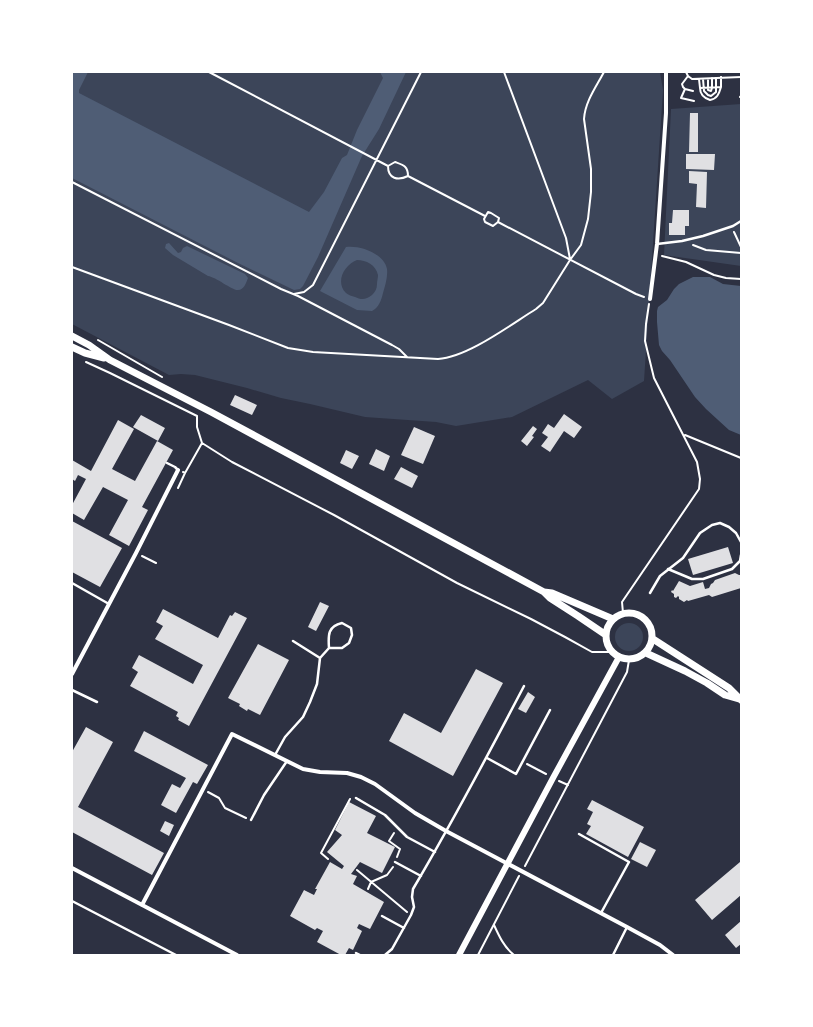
<svg xmlns="http://www.w3.org/2000/svg" width="813" height="1027" font-family="'Playfair Display',serif">
<rect width="100%" height="100%" fill="#2d3142"/>
<!-- green -->
<path fill="#3c4559" d="M72 72H660L663 90 644 381 612 399 588 380 512 417 456 426 436 422 365 417 310 404 281 398 247 388 195 375 181 374 169 375 72 324Z
M741 104V266L664 255 671 109Z
M615 637a14 14 0 1 1 28 0a14 14 0 1 1-28 0Z"/>
<!-- water -->
<path fill="#4f5d75" fill-rule="evenodd" d="M72 72H88L79 90V93L309 212 324 192 342 158 347 155 357 130 383 78 380 72H406L379 129 362 156 318 257 303 286 300 289 294 290 238 263 72 178Z
M169 243 178 253 181 252 183 248 187 246 245 274 248 278C246 283 244 290 238 290 233 291 216 277 208 276L173 255 165 248 166 244Z
M346 247C359 245 384 253 387 269 388 277 385 286 383 293 381 301 379 307 372 311L357 310 320 291ZM357 260C366 260 376 265 378 275 378 278 377 281 377 284 377 289 375 292 372 295 366 300 361 300 355 297 352 296 348 295 346 293 335 282 344 265 357 260Z
M693 277H710L723 284 741 286V435L729 430 706 409 695 397 670 360 662 351 659 345 657 322V311L658 307 667 300 674 289 679 284Z"/>
<!-- building -->
<path fill="#e0e0e3" d="M690 113H698V152H689Z
M686 154H715L714 170 686 169Z
M689 171 707 172 706 208 696 207 697 184 689 183Z
M673 210H689V226H685V235H669V223H672Z
M235 395 257 405 252 415 230 405Z
M564 414 582 427 574 438 564 431 550 452 541 446 548 437 542 433 548 424 554 428Z
M141 415 165 428 158 441 133 427Z
M118 420 134 429 112 469 135 481 157 441 173 450 142 507 148 510 129 546 109 535 128 500 103 487 84 520 72 513V505L86 479 78 475 75 481 72 479V460L91 471Z
M533 426 537 429 532 436 534 437 527 446 521 441Z
M414 427 435 436 423 464 401 455Z
M376 449 390 456 384 471 369 464Z
M346 450 359 456 352 469 340 463Z
M401 467 418 476 412 488 394 479Z
M72 521 122 548 100 587 72 572Z
M728 547 733 563 693 575 688 559Z
M735 573 739 575H741V588L712 597 709 595 688 601 687 600 684 602 679 599V597L678 596 676 598 674 597V594L671 592 672 590 673 591 679 581 690 586 703 582 705 589 709 588 711 584 713 583 715 580Z
M320 602 329 606 316 631 308 627Z
M163 609 218 638 230 615 232 616 235 612 247 618 189 726 178 720 179 718 176 716 178 712 130 686 138 672 132 668 139 655 193 684 203 665 155 639 163 626 156 622Z
M258 644 289 660 260 715 248 709 247 711 239 706 240 704 228 698Z
M476 669 503 683 453 776 389 741 404 713 441 733Z
M528 692 535 697 526 713 518 709Z
M86 727 113 742 78 807 164 853 152 875 72 832V752Z
M144 731 208 765 197 784 193 782 176 813 161 805 172 784 180 788 186 778 134 751Z
M592 800 644 827 628 857 586 834 591 826 587 824 593 812 587 809Z
M349 802 376 816 367 833 395 847 382 873 360 862 351 874 357 876 353 884 384 902 370 929 359 924 357 928 362 931 353 950 349 948 345 955H341L317 942 323 931 317 928 315 930 290 916 304 890 314 895 317 889H315L330 862 342 869 344 866 327 852 342 835 335 830Z
M165 821 174 825 169 836 160 831Z
M640 842 656 850 647 867 631 859Z
M740 862 741 864V895L712 920 695 900Z
M741 921V944L736 948 725 935Z"/>
<g fill="none" stroke-linecap="round" stroke-linejoin="round">
<!-- path -->
<path stroke="#fff" stroke-width="2" d="M209 72 388 166
M504 72 566 238 570 259
M686 72 688 76 692 79 741 77
M688 76 682 84 683 87 685 89 681 98 694 101
M699 79 700 88 721 87V77
M703 79 704 91 708 95 711 96 716 92V78
M708 79V90L711 91 712 88V78
M700 88C700 95 704 98 710 100 717 99 719 94 721 87
M685 89 693 91
M740 97 741 96
M388 166C388 179 398 181 408 176L485 216
M388 166 395 162C403 165 408 166 408 176
M72 182 281 289 298 296 392 345 399 349 407 357
M488 212 491 213 499 218 498 222 493 226 485 222 484 219Z
M498 222 636 294 644 297
M734 232 741 247
M693 245 706 250 741 253
M662 256 686 262 714 275 726 278 741 279
M72 267 229 325 288 348 313 352 438 359C468 357 510 325 536 309L543 303 570 260 581 245 588 219 591 192V169L584 119C585 102 596 87 604 72
M294 294 304 292 313 285 421 72
M98 340 162 377
M86 362 110 373 197 416V427L202 443 232 462 334 515 457 583 531 619 565 637 592 652H612
M685 435 741 458
M183 472 185 473 202 443
M178 488 185 473
M142 556 156 563
M623 613 622 602 699 489 700 479 697 462 654 378 645 341 646 324 649 304
M527 764 546 774
M559 781 568 785
M208 792 219 798 225 808 246 818
M394 833 389 841 400 849 397 857
M328 859 321 853 350 799
M525 866 627 672 629 660
M357 870 407 912
M368 889 371 882 387 875 393 867
M494 925C499 936 504 947 514 955
M478 955 519 876"/>
<!-- service -->
<path stroke="#fff" stroke-width="2.5" d="M657 244 682 241 703 236 733 226 741 221
M167 463 175 467 178 470
M668 569 692 579H703L732 569 740 561 741 555
M72 583 109 604
M650 593 660 576 683 558 700 533 712 525 720 523 729 527 736 533 741 542
M320 658 329 648H342L349 643 352 635 351 628 342 623C328 626 328 635 329 648
M72 690 97 702
M275 755 285 737 303 717 310 702 317 684 320 658 293 641
M487 758 516 774 550 710
M356 798 385 815 407 837 435 852
M251 820 264 795 287 761
M579 834 629 862 601 913
M395 862 421 876
M72 901 176 955
M382 916 404 928
M356 953 360 955
M385 955 392 949 411 915 414 907 412 897 413 889C452 823 488 755 524 686
M613 955 627 927"/>
<!-- minor -->
<path stroke="#fff" stroke-width="4" d="M650 299 657 244 666 113V72
M72 674 136 553 178 470
M72 868 237 955
M142 905 232 734 303 769 320 772 347 773 361 777 375 784 415 813 446 831 627 927 660 945 673 955"/>
<!-- tertiary -->
<path stroke="#fff" stroke-width="6" d="M459 955 553 778 619 657"/>
<!-- secondary -->
<path stroke="#fff" stroke-width="7" d="M72 336 89 345 110 360 211 412 544 592 552 593 613 619
M72 347 85 353 104 358
M544 592 550 598 578 616 606 635
M606 636a23 23 0 1 1 46 0a23 23 0 1 1-46 0Z
M653 639 729 688 741 700
M646 653 685 671 707 683 725 695 739 699"/>
</g>
<!-- border -->
<rect width="813" height="1027" fill="none" stroke="#ffffff" stroke-width="146"/>
</svg>
